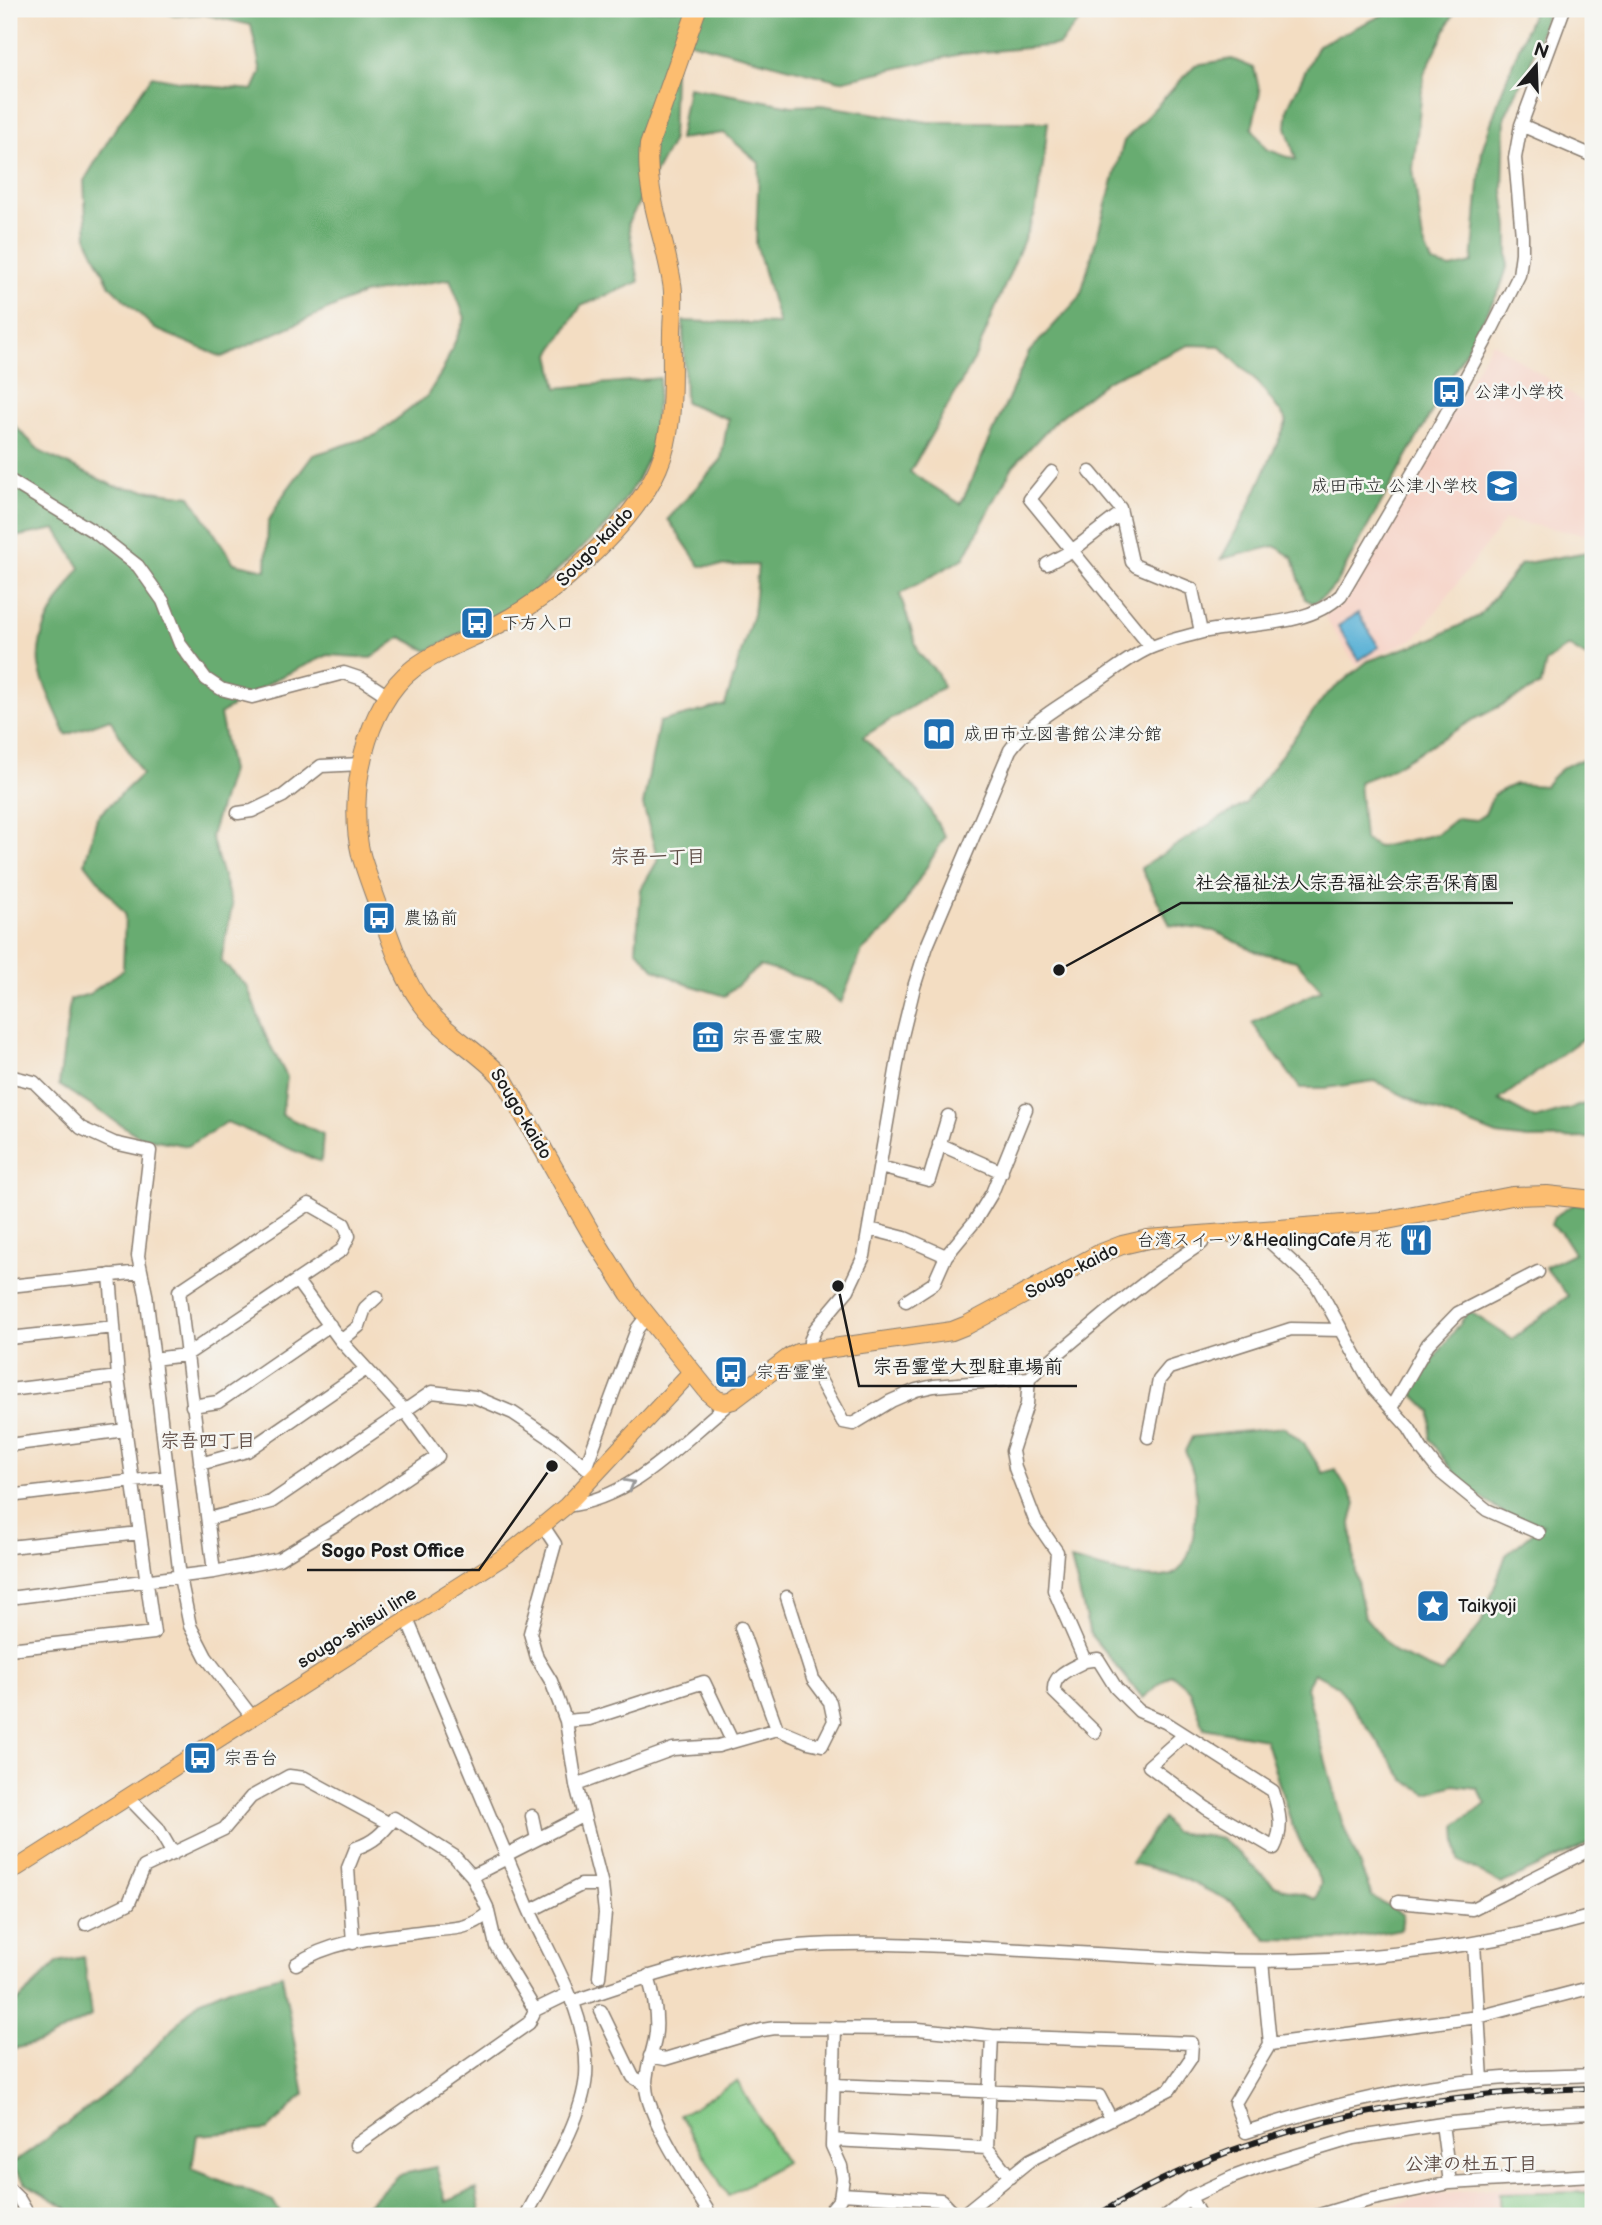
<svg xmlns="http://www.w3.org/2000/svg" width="1602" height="2225" font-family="'Balsamiq Sans','Klee One',sans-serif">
<rect width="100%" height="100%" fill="#f6f6f2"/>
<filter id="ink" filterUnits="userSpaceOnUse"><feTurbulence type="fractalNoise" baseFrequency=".0143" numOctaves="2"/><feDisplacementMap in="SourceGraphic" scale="14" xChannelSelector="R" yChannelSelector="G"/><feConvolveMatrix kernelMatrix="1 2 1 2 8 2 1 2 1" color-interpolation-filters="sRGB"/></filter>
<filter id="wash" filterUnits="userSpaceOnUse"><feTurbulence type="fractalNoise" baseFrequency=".00686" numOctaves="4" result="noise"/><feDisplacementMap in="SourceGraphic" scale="28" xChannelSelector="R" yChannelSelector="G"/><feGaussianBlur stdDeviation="1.57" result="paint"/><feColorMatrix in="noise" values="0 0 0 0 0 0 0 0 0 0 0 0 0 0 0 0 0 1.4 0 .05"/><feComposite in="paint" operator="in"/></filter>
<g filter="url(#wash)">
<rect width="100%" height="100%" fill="#f3ddc2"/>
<!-- built -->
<path fill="#f6d1c5" d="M1492 342 1593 409V536L1505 520 1416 638 1356 665 1324 616 1337 607 1347 595Z
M1593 2185V2216H1349L1432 2195 1493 2189Z"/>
<!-- green -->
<path fill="#7fc783" stroke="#4e7250" stroke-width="2" d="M737 2081 785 2162 728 2196 680 2115Z
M1593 2192V2216H1500L1499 2194Z"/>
<!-- forest -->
<path fill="#67ac71" stroke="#426446" stroke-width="2" d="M159 9H1089L1059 45 961 54 840 81 675 38 672 142 628 223 639 282 581 306 550 354 557 388 660 378 651 451 637 481 609 523 526 599 428 651 401 637 371 658 328 655 276 679 220 714 231 771 211 836 232 906 221 961 247 986 267 1039 287 1077 282 1115 323 1134 321 1162 227 1122 188 1146 140 1137 59 1085 70 1000 89 994 123 970 125 914 85 863 97 817 142 774 110 719 66 735C59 717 41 683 39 665 35 628 62 597 80 568L56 529 9 538V420L41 452 114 486 190 496 234 563 266 570 268 522 284 494 313 455 376 435 427 396 443 370 465 318 450 279 363 294 222 357 155 329 110 286 87 239 84 181 115 129 152 76 206 86 253 90 261 72 251 25 202 14 174 16Z
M1396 9H1456L1424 74 1413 169 1423 241 1432 263 1451 268 1472 263 1482 150 1500 96 1534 9H1548L1530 64 1505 116 1503 191 1508 226V264L1500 289 1336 584 1327 594 1313 603 1305 599 1293 558 1275 546 1221 559 1249 507 1287 421 1260 385 1220 346 1189 345 1108 380 1054 422 1013 466 964 558 900 594 919 654 937 672 943 687 863 737 920 793 945 837 891 925 862 951 841 1003 809 980 760 966 725 996 686 984 654 969 636 949 641 889 658 860 643 805 659 722 725 705 753 614 758 565 700 566 668 519 721 460 728 419 685 402 683 321 779 324 756 244 759 163 724 133 679 139 688 87 792 106 821 105 928 122H1048L1043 166 1035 213 974 360 910 472 961 504 1029 352 1080 297 1124 141 1195 65 1232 59 1254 68 1260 92 1252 128 1266 149 1296 160 1286 127 1288 107 1318 45Z
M1593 551V661L1568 646 1546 662 1541 685 1473 720 1387 771 1359 782 1364 839 1378 847 1437 834 1457 818 1476 820 1485 814 1494 794 1515 784 1545 786C1557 770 1572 758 1593 759V1031L1499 1100 1535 1119 1585 1104 1593 1098V1138L1528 1139 1497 1135 1422 1105 1375 1081 1326 1088H1300L1252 1023 1322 990 1296 961 1257 952 1214 931 1170 925 1141 868 1203 828 1245 804 1325 696 1368 661 1434 638 1479 616 1521 564Z
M1574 1204 1593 1207V1842L1501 1884 1458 1860 1456 1825 1486 1804 1477 1788 1454 1785 1427 1793 1405 1780 1338 1686 1314 1673 1306 1687 1342 1822 1372 1896 1403 1915 1401 1929 1343 1940 1267 1939 1232 1902 1174 1874 1131 1863 1162 1818 1173 1832 1221 1838 1274 1885 1316 1899 1321 1883 1292 1825 1265 1739 1204 1728 1190 1690 1171 1674 1143 1698 1090 1634 1071 1560C1096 1566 1146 1584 1171 1575 1197 1566 1197 1505 1195 1481 1193 1471 1189 1460 1185 1451L1192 1437 1284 1427 1305 1445 1323 1473 1335 1469 1356 1503 1351 1523 1355 1573 1365 1617 1395 1653 1442 1673 1481 1624 1506 1555 1543 1524 1507 1515 1463 1485 1430 1439 1431 1412 1410 1391 1469 1311 1512 1339 1568 1296 1545 1267 1574 1253 1561 1233 1551 1225 1554 1217Z
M84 1957 91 2016 45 2041 9 2050V2010L58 1962Z
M282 1975 304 2094 268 2130 197 2135 192 2169 273 2201 282 2216H69L67 2208 25 2183 11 2165 122 2082 199 2001 229 1988Z
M436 2167 446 2202 476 2189 481 2216H356L398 2175Z"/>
<!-- water -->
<path fill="#59b0d5" stroke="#3a6678" stroke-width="2" d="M1358 613 1379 647 1359 660 1338 626Z"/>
</g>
<g filter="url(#ink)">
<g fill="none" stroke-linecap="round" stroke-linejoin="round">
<defs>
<path id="minor" d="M1521 125 1593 156
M1052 472 1030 499 1151 647
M1090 472 1120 508 1132 562 1136 566 1192 589 1201 632
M9 480 96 533 138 566 163 601 180 644 206 679 221 689 252 697 344 673 362 679 388 696
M1047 564 1073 550 1121 513
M238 813 252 811 283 796 321 766 361 764
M9 1076 34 1082 81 1128 114 1143 150 1151 138 1256 146 1294 180 1577 190 1626 206 1657 252 1717
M939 1144 1002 1172
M880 1167 929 1180 948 1116
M870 1229 905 1238 946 1256 975 1221 992 1193 1026 1109
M1257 1230 1316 1284 1375 1390 1409 1428 1423 1451 1439 1471 1487 1510 1539 1533
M1203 1235 1202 1243 1156 1274 1109 1311 1029 1378 934 1386 916 1390 891 1401 853 1424 843 1422 814 1369 810 1350V1341L816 1328 848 1290 864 1256 902 1036 914 987 927 946 1010 750C1032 719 1067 702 1098 681 1116 669 1132 655 1152 647 1167 641 1183 637 1199 633 1243 622 1306 629 1341 595L1425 452 1491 331 1519 275 1522 253V236L1515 158 1521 125 1564 9
M9 1286 141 1272
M906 1301 934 1283 946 1256
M9 1338 114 1327
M341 1341 359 1326 365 1308 377 1297
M153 1359 186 1355 342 1250 349 1236 344 1224 309 1204 179 1291 214 1572
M1029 1378 1027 1404 1012 1451 1015 1468 1035 1520 1057 1552 1054 1590 1085 1661 1098 1659 1116 1688 1139 1711 1165 1722 1273 1791C1279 1811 1284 1829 1274 1848L1206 1808 1149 1766 1184 1735
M9 1390 118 1377
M192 1406 218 1402 330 1325
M1391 1408 1428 1344 1458 1313 1538 1272
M1148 1437 1159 1380 1169 1368 1291 1329 1342 1330
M9 1445 126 1430
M200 1464 247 1451 366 1369
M586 1466 637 1329 647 1316
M9 1496 167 1477
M566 1506C635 1498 681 1441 733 1400
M208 1519 271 1502 432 1392 475 1397 513 1413 555 1441 594 1474
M543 1526 555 1544 530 1633 537 1658 551 1681 566 1721 576 1785 602 1885 605 1913 599 1977
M9 1547 140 1533
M9 1598 214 1572 279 1559 343 1520 438 1456 405 1411 341 1341 297 1281
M407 1619C448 1715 487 1811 528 1907 551 1960 590 2016 586 2076 582 2122 547 2175 526 2216
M741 1628 777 1729
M9 1649 154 1633 118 1377 110 1275
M1085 1661C1071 1669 1052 1674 1054 1692L1095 1732
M566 1721 589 1719 704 1682 732 1741
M576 1785 673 1749 718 1746 777 1729 808 1742 822 1745 834 1721 830 1702 813 1679 787 1597
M128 1797 158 1828 173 1854
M532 1816 537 1839
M506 1855 584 1815
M507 1858 472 1876 487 1907 496 1946 535 2010 568 1994
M1398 1902 1472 1909 1593 1848
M530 1911 581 1885H602
M86 1924 129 1903 144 1867 224 1829 251 1797 289 1776 305 1778 390 1824
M353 1943 348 1868 356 1848C374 1842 383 1833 394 1818L454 1856 472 1876
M1474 1943 1482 2080
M1262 1961 1270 2044 1235 2103 1246 2132C1323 2107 1401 2088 1481 2080 1518 2076 1556 2077 1593 2075
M296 1964C333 1939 383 1937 427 1931 450 1928 468 1931 488 1913
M648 1976C654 1996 659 2018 655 2039 652 2055 645 2071 646 2087 648 2119 693 2186 711 2216
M572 2002C646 1976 719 1953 798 1946 860 1941 921 1945 983 1948 1052 1952 1121 1956 1189 1959 1325 1966 1462 1953 1593 1916
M601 2011 633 2077 645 2084
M1270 2044 1478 2017 1593 1987
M650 2056 665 2059 762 2030 775 2028 918 2029 992 2036 1192 2043 1191 2058 1170 2089 1030 2160 961 2216
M834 2085 1099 2096 1111 2119
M1442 2124 1450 2183
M833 2140 987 2148 1010 2177
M356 2145 529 2023 535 2010
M987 2148 992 2036
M9 2189 19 2199 29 2216
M841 2194 941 2200 956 2216
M1190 2197 1200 2216
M826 2216 840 2199 843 2178 841 2166 832 2146 835 2028
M1166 2216 1190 2197 1233 2177 1268 2164 1354 2138 1442 2124 1525 2116 1593 2113
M1316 2216 1369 2200 1450 2183 1593 2175"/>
<path id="major" d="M9 1873 508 1554 566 1506 691 1372"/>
<path id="highway" d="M697 9 649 145C644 192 665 237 672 283 675 299 672 317 672 334 671 377 676 427 658 468 634 524 553 596 499 624 471 639 440 649 414 668 364 705 347 797 361 855 367 876 376 898 383 919 393 946 403 977 420 1001 442 1033 477 1049 502 1077L592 1235 629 1293 710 1394 717 1400 725 1402 733 1400 790 1357 798 1353 952 1331 967 1325 1099 1254 1122 1245 1148 1239 1382 1221 1512 1196 1547 1195 1593 1200"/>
</defs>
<!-- minor casing -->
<use href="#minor" stroke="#887c6f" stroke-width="15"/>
<!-- major casing -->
<use href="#major" stroke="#887c6f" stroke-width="18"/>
<!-- highway casing -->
<use href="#highway" stroke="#887c6f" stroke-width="20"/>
<!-- minor -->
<use href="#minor" stroke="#fff" stroke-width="12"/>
<!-- major -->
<use href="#major" stroke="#fcbd6f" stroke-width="16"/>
<!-- highway -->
<use href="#highway" stroke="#fcbd6f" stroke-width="18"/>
<defs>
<path id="rail" d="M1096 2216C1244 2124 1422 2093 1593 2088"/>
</defs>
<!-- rail casing -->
<use href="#rail" stroke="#1c1c1c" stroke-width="6"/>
<!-- rail -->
<use href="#rail" stroke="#f6f6f2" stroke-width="3.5" stroke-dasharray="10" stroke-linecap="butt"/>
</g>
<!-- one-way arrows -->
<defs><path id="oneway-chevron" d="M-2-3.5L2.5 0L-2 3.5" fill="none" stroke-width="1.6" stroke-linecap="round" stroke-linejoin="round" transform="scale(1.75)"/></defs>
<use stroke="#999" href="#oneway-chevron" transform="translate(630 1484) rotate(-30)"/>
</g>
<!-- icons -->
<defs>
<symbol id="bus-square" viewBox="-11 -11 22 22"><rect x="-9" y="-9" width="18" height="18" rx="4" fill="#1f6fb2" stroke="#f6f6f2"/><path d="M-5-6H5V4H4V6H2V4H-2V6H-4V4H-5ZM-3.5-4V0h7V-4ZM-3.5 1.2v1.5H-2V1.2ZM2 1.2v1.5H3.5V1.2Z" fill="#fff"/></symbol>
<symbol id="school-square" viewBox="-11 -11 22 22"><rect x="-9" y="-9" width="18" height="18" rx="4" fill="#1f6fb2" stroke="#f6f6f2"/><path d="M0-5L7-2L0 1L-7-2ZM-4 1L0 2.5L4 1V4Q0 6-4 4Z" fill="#fff"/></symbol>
<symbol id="library-square" viewBox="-11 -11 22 22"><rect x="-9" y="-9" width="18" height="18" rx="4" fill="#1f6fb2" stroke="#f6f6f2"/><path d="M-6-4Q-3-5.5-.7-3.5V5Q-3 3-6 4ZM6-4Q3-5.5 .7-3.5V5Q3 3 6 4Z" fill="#fff"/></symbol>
<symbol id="museum-square" viewBox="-11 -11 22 22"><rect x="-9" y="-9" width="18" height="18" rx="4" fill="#1f6fb2" stroke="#f6f6f2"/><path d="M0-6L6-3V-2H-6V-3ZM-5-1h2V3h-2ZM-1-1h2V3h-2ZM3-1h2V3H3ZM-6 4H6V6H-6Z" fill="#fff"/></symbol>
<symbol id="restaurant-square" viewBox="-11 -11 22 22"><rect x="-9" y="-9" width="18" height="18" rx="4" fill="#1f6fb2" stroke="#f6f6f2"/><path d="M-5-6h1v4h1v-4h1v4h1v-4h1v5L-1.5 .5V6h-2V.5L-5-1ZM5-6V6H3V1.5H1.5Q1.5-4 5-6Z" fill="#fff"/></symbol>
<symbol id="sight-square" viewBox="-11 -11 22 22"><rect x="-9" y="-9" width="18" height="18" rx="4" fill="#1f6fb2" stroke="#f6f6f2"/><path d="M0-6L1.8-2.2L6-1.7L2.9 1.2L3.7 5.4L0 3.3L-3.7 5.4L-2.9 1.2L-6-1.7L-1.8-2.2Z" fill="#fff"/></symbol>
</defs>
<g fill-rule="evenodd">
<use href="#bus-square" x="1430" y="373" width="38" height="38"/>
<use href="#school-square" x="1483" y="467" width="38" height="38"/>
<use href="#bus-square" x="458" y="604" width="38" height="38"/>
<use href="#library-square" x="920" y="715" width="38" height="38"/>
<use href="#bus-square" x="360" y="899" width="38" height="38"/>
<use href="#museum-square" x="689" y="1018" width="38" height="38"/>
<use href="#restaurant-square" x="1397" y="1221" width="38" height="38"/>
<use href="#bus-square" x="712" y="1353" width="38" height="38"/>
<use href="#sight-square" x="1414" y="1587" width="38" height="38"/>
<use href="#bus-square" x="181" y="1739" width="38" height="38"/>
</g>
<g text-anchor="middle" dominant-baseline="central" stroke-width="5" stroke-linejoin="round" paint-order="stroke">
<!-- poi labels -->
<g font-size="18" fill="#1c1c1c" stroke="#f6f6f2" text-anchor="start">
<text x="1474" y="392">公津小学校</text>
<text x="1478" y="486" text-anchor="end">成田市立 公津小学校</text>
<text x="502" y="623">下方入口</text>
<text x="964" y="734">成田市立図書館公津分館</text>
<text x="404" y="918">農協前</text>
<text x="732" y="1037">宗吾霊宝殿</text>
<text x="1392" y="1240" text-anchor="end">台湾スイーツ&amp;HealingCafe月花</text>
<text x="756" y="1372">宗吾霊堂</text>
<text x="1458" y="1606">Taikyoji</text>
<text x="224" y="1758">宗吾台</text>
</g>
<!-- street labels -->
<g font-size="18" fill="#1c1c1c" stroke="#f6f6f2">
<text transform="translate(595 547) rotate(-46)">Sougo-kaido</text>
<text transform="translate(521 1114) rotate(59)">Sougo-kaido</text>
<text transform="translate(1072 1271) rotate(-27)">Sougo-kaido</text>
<text transform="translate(357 1628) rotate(-32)">sougo-shisui line</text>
</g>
<!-- neighbourhood labels -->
<g font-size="19" font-weight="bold" fill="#5f4d46" stroke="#f6f6f2">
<text x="658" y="857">宗吾一丁目</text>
<text x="208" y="1441">宗吾四丁目</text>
<text x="1471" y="2164">公津の杜五丁目</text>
</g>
</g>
<!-- callouts -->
<path fill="none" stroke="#1c1c1c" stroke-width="2.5" d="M1059 970L1181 903H1513M838 1286L859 1386H1077M552 1466L479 1570H307"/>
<g fill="#1c1c1c" stroke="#f6f6f2" stroke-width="2.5">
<circle cx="1059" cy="970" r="7"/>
<circle cx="838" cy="1286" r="7"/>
<circle cx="552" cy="1466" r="7"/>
</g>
<g font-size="19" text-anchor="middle" font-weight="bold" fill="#1c1c1c" stroke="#f6f6f2" stroke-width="5" stroke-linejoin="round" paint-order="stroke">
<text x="1347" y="889">社会福祉法人宗吾福祉会宗吾保育園</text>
<text x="968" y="1373">宗吾霊堂大型駐車場前</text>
<text x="393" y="1557">Sogo Post Office</text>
</g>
<!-- margin -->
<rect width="1602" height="2225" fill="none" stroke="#f6f6f2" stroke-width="35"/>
<!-- north arrow -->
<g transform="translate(1536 66) rotate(19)" stroke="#f6f6f2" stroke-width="5" paint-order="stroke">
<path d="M0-5L12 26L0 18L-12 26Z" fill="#1c1c1c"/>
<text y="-10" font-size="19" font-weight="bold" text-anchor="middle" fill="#1c1c1c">N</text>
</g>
</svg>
